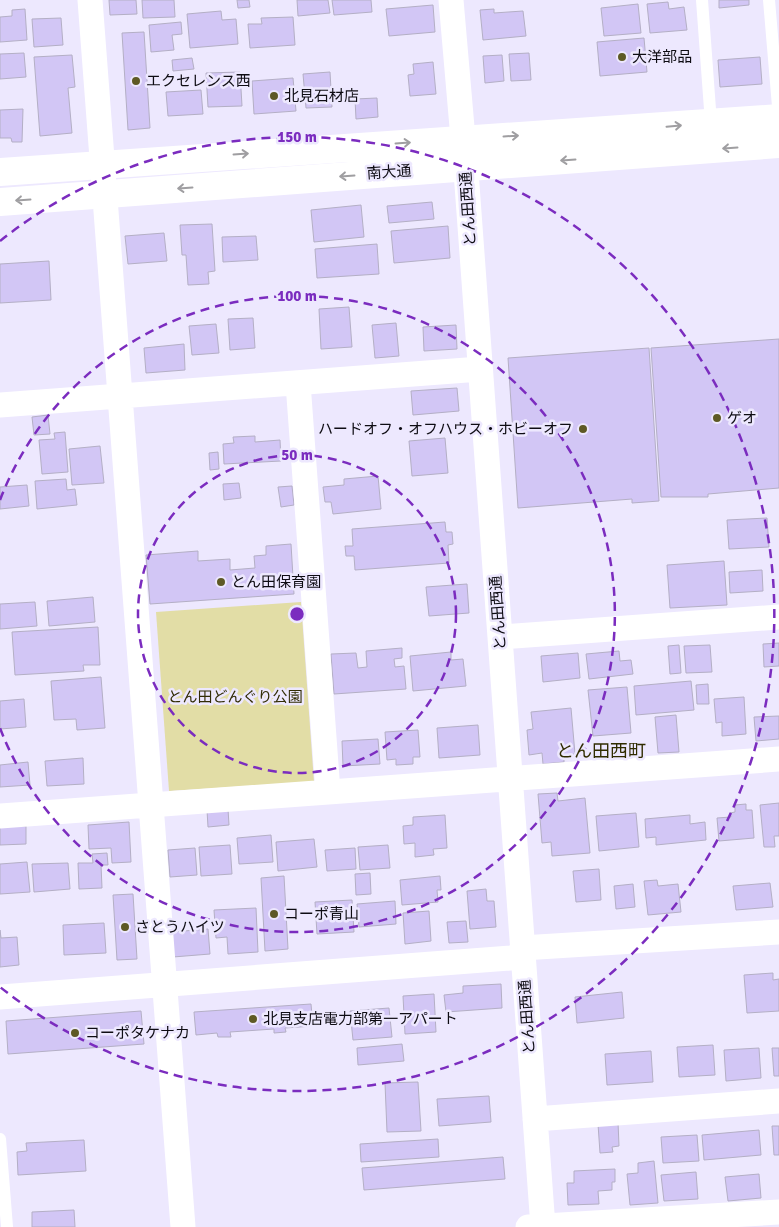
<svg xmlns="http://www.w3.org/2000/svg" width="779" height="1227" font-family="Signika,'Noto Sans JP',sans-serif">
<rect width="100%" height="100%" fill="#ede8fe"/>
<!-- green -->
<path fill="#e2dda6" d="M301 602 314 782 169 791 156 612Z"/>
<!-- building -->
<path fill="#d2c6f5" stroke="#b4afc5" d="M109 0H136L137 14 110 15Z
M142 0H174L175 17 143 18Z
M237 0H249L250 7 238 8Z
M297 0H328L330 13 298 16Z
M332 0H371L372 12 334 15Z
M719 0H749V5L719 8Z
M668 2 669 9 684 7 687 30 650 33 647 4Z
M638 4 641 33 604 36 601 8Z
M433 5 435 32 389 36 386 9Z
M25 9 27 40 0 42V17L12 16V10Z
M494 9V13L523 11 526 36 483 40 480 10Z
M221 11 222 20 236 19 238 44 190 48 187 14Z
M293 17 295 45 250 48 248 24H262L261 18Z
M61 18 63 45 34 47 32 19Z
M181 22 182 34 172 35 174 50 151 52 149 25Z
M144 32 150 128 128 130 122 33Z
M644 38 647 72 600 76 597 42Z
M24 53 26 77 0 79V54Z
M529 53 531 80 511 81 509 54Z
M72 55 75 87 68 88 72 133 40 136 34 57Z
M502 55 504 81 485 83 483 56Z
M760 57 762 84 720 87 718 60Z
M192 58 194 69 173 71 172 60Z
M433 62 436 94 410 96 408 75 414 74 413 64Z
M240 72 242 106 208 107 206 73Z
M330 72 332 107 306 108 303 74Z
M293 78 296 111 254 114 252 81Z
M201 90 203 114 168 116 166 92Z
M377 98 378 117 356 119 355 99Z
M23 109 22 142H12L11 138H0V110Z
M432 202 434 219 389 223 387 206Z
M361 205 364 237 314 242 311 210Z
M212 224 215 271 208 272 209 284 188 285 186 255H182L180 225Z
M448 226 450 258 394 263 391 231Z
M164 233 167 261 128 264 125 236Z
M256 236 258 260 223 262 222 237Z
M377 244 379 274 317 278 315 249Z
M49 261 51 300 0 303V264Z
M349 307 352 347 321 349 319 309Z
M253 318 255 348 230 350 228 319Z
M396 323 399 356 375 358 372 325Z
M216 324 219 353 192 355 189 326Z
M456 325 457 349 424 351 423 327Z
M779 339V488L708 494V497H661L651 348Z
M184 344 185 370 146 373 144 348Z
M649 348 659 501 632 503V499L518 508 508 358Z
M457 388 459 411 413 415 411 391Z
M48 415 50 434 34 435 32 417Z
M65 432 68 472 42 474 39 440 55 439 54 433Z
M255 436V442L280 440 281 461 224 464 223 444 234 443 233 437Z
M445 438 448 473 412 476 409 441Z
M100 446 104 483 72 485 69 449Z
M218 452 219 469 210 470 209 453Z
M378 476 381 509 333 514 331 502H325L323 487 344 485V479Z
M66 479 67 490 75 489 77 505 37 509 35 481Z
M239 483 241 498 224 500 223 484Z
M27 485 29 506 0 509V487Z
M292 486 294 505 281 507 278 487Z
M767 518 769 547 729 549 727 520Z
M445 522 446 532H452L453 544 448 545 449 563 355 570 354 556H346L345 546H353L352 529Z
M291 544 294 594 150 604 146 555 198 551V561L230 559V570L255 568 254 556 266 555V546Z
M724 561 727 605 670 608 667 565Z
M762 570 763 591 730 593 729 572Z
M467 584 469 613 429 616 426 587Z
M93 597 95 622 49 626 47 601Z
M35 602 37 626 0 629V604Z
M98 627 100 665H83L84 671 15 675 12 632Z
M779 643V666L764 667 763 644Z
M679 645 681 673 670 674 668 646Z
M710 645 712 672 686 673 684 646Z
M402 648V658L394 659 395 667 404 666 406 689 334 694 331 654 356 653 358 668 367 667 366 651Z
M619 651 620 661 631 660 633 674 589 679 586 654Z
M451 652V660L463 659 466 686 413 691 410 656Z
M578 653 580 678 543 682 541 656Z
M101 677 105 728 77 730 76 719 54 720 51 681Z
M691 681 694 710 636 715 634 686Z
M708 684 709 704H697L696 685Z
M627 687 631 733 593 736 588 690Z
M744 697 746 734 722 736V722L716 723 714 699Z
M24 699 26 727 0 729V701Z
M571 708 575 754 564 755V762L543 764 542 753 529 755 527 730 533 729 531 712Z
M676 715 679 752 658 753 655 717Z
M779 716V739L756 741 754 717Z
M478 725 480 755 439 758 437 728Z
M418 730 420 757H413V764L396 765V759L387 760 385 732Z
M378 739 380 764 343 766 342 741Z
M83 758 84 784 47 786 45 761Z
M28 762 30 785 0 787V765Z
M557 793 558 801 585 798 590 853 552 856 551 842 542 843 538 794Z
M779 803V836H774L775 847H764L760 805Z
M746 804V810H752L754 838 719 841 717 818 731 817 730 813 735 812V805Z
M228 809 229 825 208 827 207 810Z
M636 813 639 847 599 851 596 816Z
M445 815 447 848 433 849 434 855 415 857V843L404 844 403 826 413 825V817Z
M690 815V824L705 822 706 840 656 845V837L646 838 645 819Z
M129 822 131 862 112 863 111 848 89 849 88 825Z
M0 826H26V844L0 845Z
M271 835 273 862 239 864 237 838Z
M314 839 317 867 278 871 276 842Z
M230 845 232 874 201 876 199 847Z
M388 845 390 868 360 870 358 847Z
M195 848 197 875 170 877 168 850Z
M355 848 356 869 327 871 325 850Z
M107 853 108 865H101L102 888 79 889 78 863H93L92 854Z
M27 862 30 892 0 894V864Z
M68 863 70 889 34 892 32 864Z
M599 869 601 900 576 902 573 871Z
M370 873 371 894 356 895 355 874Z
M284 876 288 949 265 951 261 878Z
M440 876 441 890H437L438 902 402 905 400 880Z
M657 880 658 886 678 884 681 912 648 915 644 881Z
M770 883 773 907 736 910 733 886Z
M633 884 635 907 616 909 614 886Z
M486 889 487 901H494L496 927 470 929 467 891Z
M133 894 137 959 117 960 113 895Z
M352 900 354 932 317 934 315 902Z
M395 901 396 924 359 927 357 904Z
M256 908 258 952 228 954 227 937 216 938 214 910Z
M429 911 431 941 405 944 403 913Z
M466 921 468 942 449 943 447 922Z
M104 923 106 953 64 955 63 925Z
M208 929 210 954 173 957 172 932Z
M0 930 1 938 17 937 19 965 0 967Z
M773 973V980L779 979V1011L747 1013 744 975Z
M501 984 502 1008 446 1012 444 995 463 993V986Z
M622 992 624 1018 577 1023 575 997Z
M434 994 436 1032 405 1034 403 996Z
M311 1004 313 1026 285 1028 286 1032 274 1033V1029L230 1032 231 1037H218L217 1033 196 1035 194 1012Z
M389 1008 392 1037 353 1040 350 1011Z
M141 1011 144 1044 8 1054 6 1021Z
M402 1044 404 1061 358 1065 357 1048Z
M713 1045 715 1075 679 1077 677 1047Z
M759 1048 761 1078 726 1081 724 1050Z
M772 1048H779V1076H774Z
M651 1051 653 1082 607 1085 605 1054Z
M418 1082 421 1131 387 1132 385 1083Z
M489 1096 491 1122 439 1126 437 1099Z
M618 1122 619 1146 612 1147 613 1152 600 1153 598 1124Z
M772 1126H779V1155H774Z
M759 1130 761 1155 704 1160 702 1135Z
M697 1135 699 1161 663 1163 661 1137Z
M438 1139 439 1157 361 1162 360 1144Z
M84 1140 86 1171 18 1175 17 1152 27 1151 26 1143Z
M503 1157 505 1179 364 1190 362 1168Z
M654 1161 658 1203 630 1205 627 1174 638 1173V1163Z
M615 1169V1182H612V1190L598 1191 599 1204 568 1205 567 1183H574V1171Z
M696 1172 698 1199 664 1201 661 1175Z
M759 1174 761 1198 728 1201 725 1177Z
M74 1210 75 1227H32V1212Z"/>
<g fill="none" stroke-linecap="round" stroke-linejoin="round">
<!-- service -->
<path stroke="#fff" stroke-width="12" d="M702 0 711 123
M769 0 779 118
M0 1139 7 1227"/>
<!-- minor -->
<path stroke="#fff" stroke-width="25" d="M90 0 183 1227
M451 0 467 185 543 1227
M298 383 328 792
M0 405 480 369
M500 637 779 617
M0 816 779 759
M522 948 779 932
M0 997 523 957
M535 1119 779 1101
M528 1227 779 1212"/>
<!-- tertiary -->
<path stroke="#fff" stroke-width="28" d="M0 172 779 118
M0 202 779 144"/>
</g>
<!-- one-way arrows -->
<defs><path id="oneway-shaft" d="M-6 0H5M1.5-3L5.5 0L1.5 3" fill="none" stroke-width="1.6" stroke-linecap="round" stroke-linejoin="round" transform="scale(1.25)"/></defs>
<g stroke="#9f9ea1">
<use href="#oneway-shaft" transform="translate(674 126) rotate(-5)"/>
<use href="#oneway-shaft" transform="translate(511 136) rotate(-3)"/>
<use href="#oneway-shaft" transform="translate(403 143) rotate(-4)"/>
<use href="#oneway-shaft" transform="translate(730 148) rotate(176)"/>
<use href="#oneway-shaft" transform="translate(241 154) rotate(-4)"/>
<use href="#oneway-shaft" transform="translate(568 160) rotate(176)"/>
<use href="#oneway-shaft" transform="translate(347 176) rotate(176)"/>
<use href="#oneway-shaft" transform="translate(185 188) rotate(176)"/>
<use href="#oneway-shaft" transform="translate(23 200) rotate(176)"/>
</g>
<!-- distance rings -->
<g fill="none" stroke="#7b2cbf" stroke-width="2.5" stroke-dasharray="9 6">
<circle cx="297" cy="614" r="159"/>
<path d="M0 500A318 318 0 1 1 0 728"/>
<path d="M0 241A477 477 0 1 1 0 987"/>
</g>
<!-- markers -->
<g fill="#5e5925" stroke="#ede8fe" stroke-width="2">
<circle cx="622" cy="57" r="5"/>
<circle cx="136" cy="81" r="5"/>
<circle cx="274" cy="96" r="5"/>
<circle cx="717" cy="418" r="5"/>
<circle cx="583" cy="429" r="5"/>
<circle cx="221" cy="582" r="5"/>
<circle cx="274" cy="914" r="5"/>
<circle cx="125" cy="927" r="5"/>
<circle cx="253" cy="1019" r="5"/>
<circle cx="75" cy="1033" r="5"/>
</g>
<g text-anchor="middle" dominant-baseline="central" stroke-width="5" stroke-linejoin="round" paint-order="stroke">
<!-- poi labels -->
<g font-size="15" fill="#0e0c13" stroke="#ede8fe" text-anchor="start">
<text x="632" y="57">大洋部品</text>
<text x="146" y="81">エクセレンス西</text>
<text x="284" y="96">北見石材店</text>
<text x="727" y="418">ゲオ</text>
<text x="573" y="429" text-anchor="end">ハードオフ・オフハウス・ホビーオフ</text>
<text x="231" y="582">とん田保育園</text>
<text x="284" y="914">コーポ青山</text>
<text x="135" y="927">さとうハイツ</text>
<text x="263" y="1019">北見支店電力部第一アパート</text>
<text x="85" y="1033">コーポタケナカ</text>
</g>
<!-- street labels -->
<g font-size="15" fill="#0e0c13" stroke="#ede8fe">
<text transform="translate(389 172) rotate(-4)">南大通</text>
<text transform="translate(468 209) rotate(-94)">とん田西通</text>
<text transform="translate(498 613) rotate(-94)">とん田西通</text>
<text transform="translate(527 1017) rotate(-94)">とん田西通</text>
</g>
<!-- park labels -->
<g font-size="15" fill="#312c04" stroke="#ede8fe">
<text x="235" y="697">とん田どんぐり公園</text>
</g>
<!-- quarter labels -->
<g font-size="18" fill="#302c00" stroke="#ede8fe">
<text x="601" y="751">とん田西町</text>
</g>
</g>
<circle cx="297" cy="614" r="8" fill="#7b2cbf" stroke="#ede8fe" stroke-width="2.5"/>
<g font-size="15" text-anchor="middle" font-weight="bold" fill="#7b2cbf" stroke="#ede8fe" stroke-width="5" stroke-linejoin="round" paint-order="stroke">
<text x="297" y="142">150 m</text>
<text x="297" y="301">100 m</text>
<text x="297" y="460">50 m</text>
</g>
</svg>
